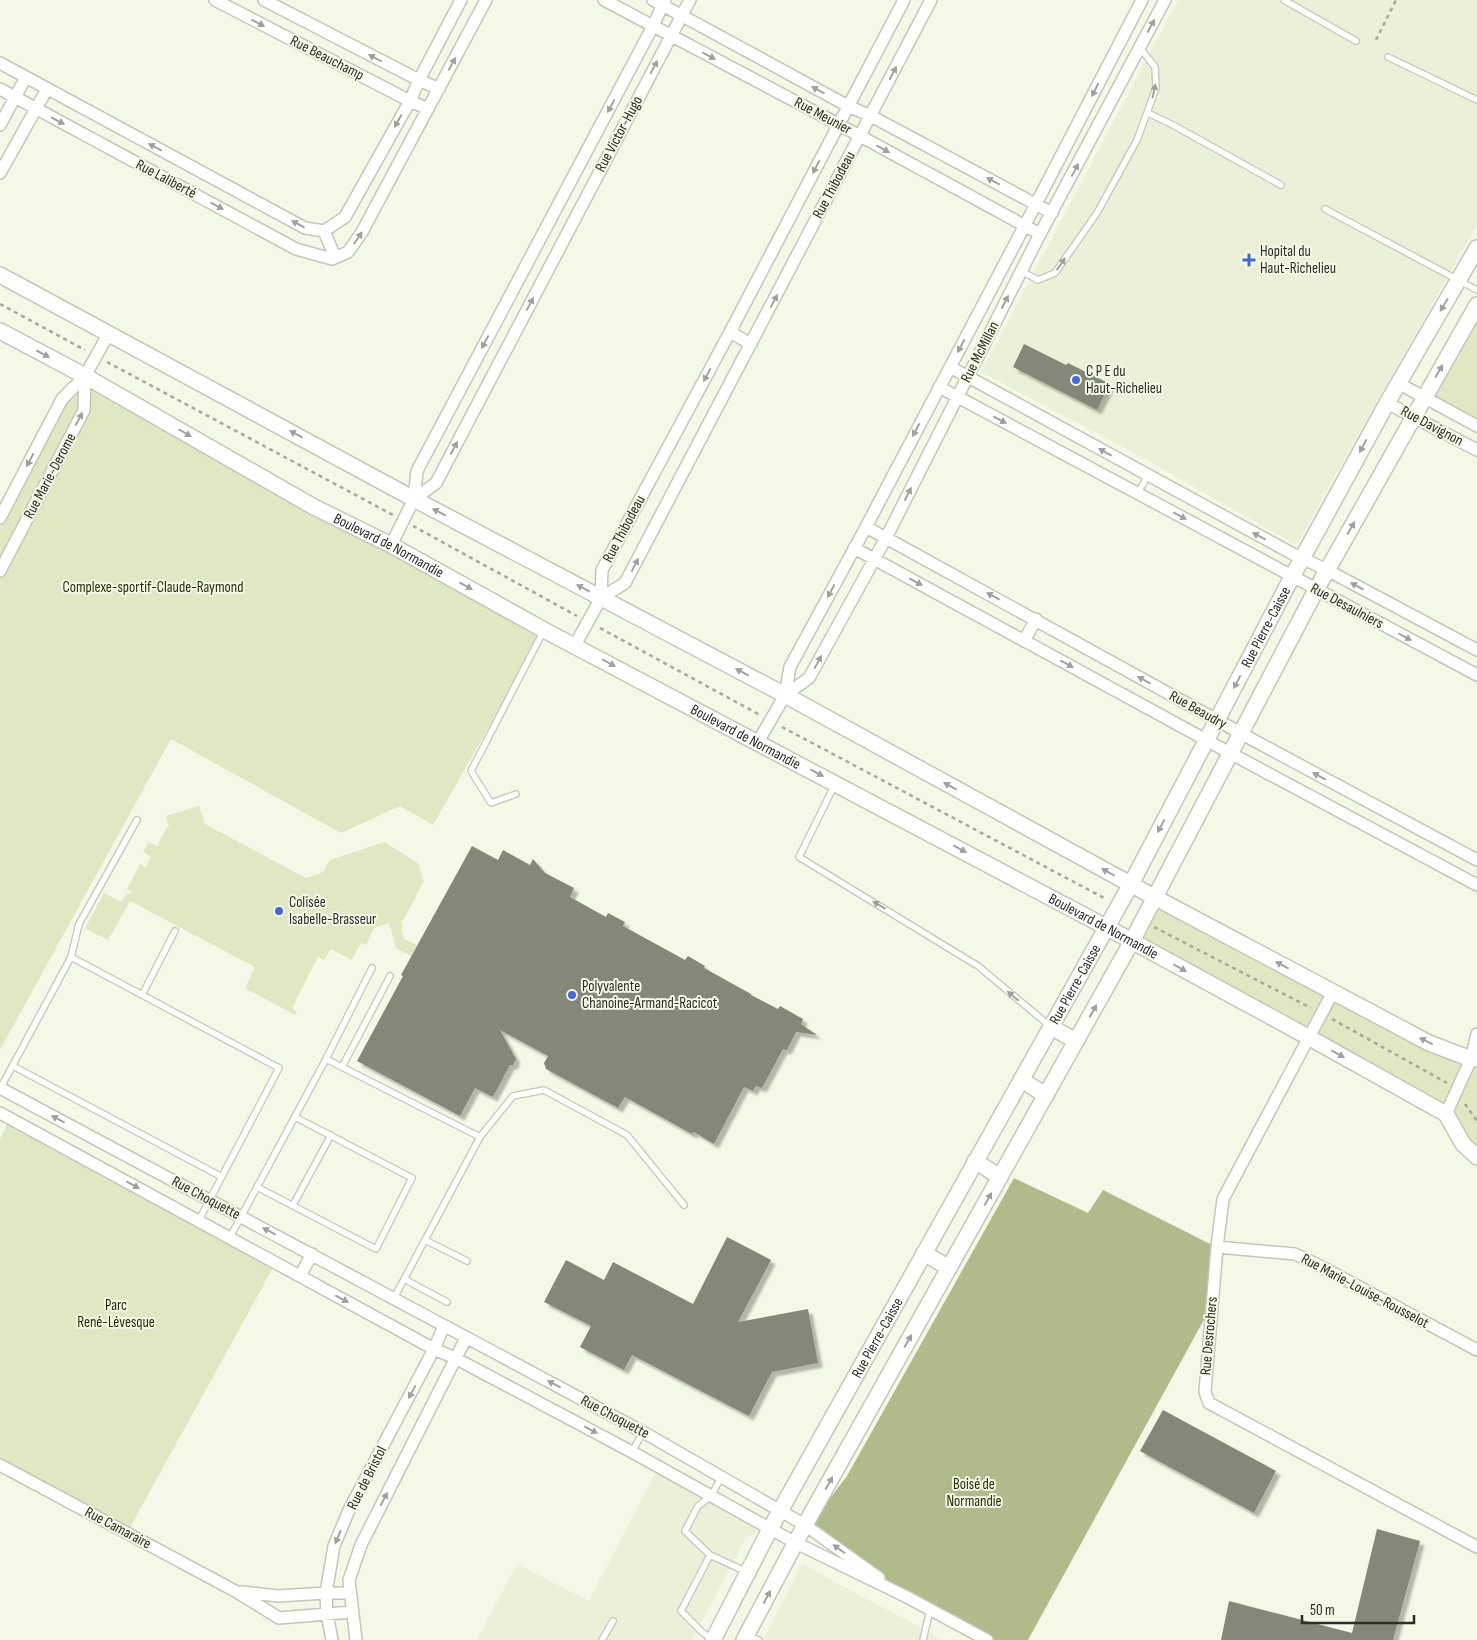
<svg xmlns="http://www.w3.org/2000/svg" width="1477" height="1640" font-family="'Sofia Sans Condensed',sans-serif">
<defs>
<filter id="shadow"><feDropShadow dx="4.5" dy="4.5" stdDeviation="1" flood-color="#0004"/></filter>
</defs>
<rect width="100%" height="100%" fill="#f4f8e7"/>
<!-- built -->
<path fill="#ebf1d8" d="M1178 0H1477V225L1296 545 1136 454 981 372Z
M659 1466 770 1528 746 1538 692 1640H477L517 1564 589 1601Z
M802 1564 943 1640H763Z"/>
<!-- green -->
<path fill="#e0e8c3" d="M1477 318V418L1434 396Z
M79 376 544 630 433 825 400 806 341 833 171 739 0 1050V520Z
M199 806 205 824 306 878 323 872 330 860 384 842 418 863 424 881 404 919 401 921 403 927 401 928 404 939 417 945 411 956 396 948 389 923 374 928 366 945 361 943 352 960 331 949 324 960 318 957 293 1006 294 1011 297 1012 295 1015 245 988 255 967 130 901 108 940 85 928 104 893 121 902 127 893 130 894 131 891 127 889 140 864 146 867 151 857 143 852 149 842 157 846 167 827H169L166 816Z
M1154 897 1477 1059V1157L1446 1114 1132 941Z
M8 1123 274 1266 127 1533 0 1465V1139Z"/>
<!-- forest -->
<path fill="#b1ba8b" d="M1014 1178 1088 1213 1103 1190 1214 1246 1206 1316 1028 1640H990L887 1586 808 1527 847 1476Z"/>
<!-- building -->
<path fill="#858879" filter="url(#shadow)" d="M1024 344 1066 365 1068 363 1110 384 1097 410 1013 367Z
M472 846 498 860 503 850 530 865 533 859 545 873 574 888 570 897 606 917 608 913 625 922 623 926 685 960 688 956 705 966 704 968 751 994V995L778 1009 780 1006 803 1019 801 1024 817 1035 796 1032 787 1050 783 1049 762 1088 756 1086 753 1091 744 1087 714 1144 694 1132 692 1134 625 1097 618 1108 546 1069 544 1063 548 1056 500 1030 516 1059 513 1065H510L493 1097 475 1088 460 1116 357 1061 403 976 401 975Z
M727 1237 771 1260 738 1322 808 1309 818 1363 772 1372 749 1416 632 1355 624 1370 580 1347 591 1326 544 1302 566 1260 604 1280 613 1262 693 1304Z
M1163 1410 1276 1471 1254 1513 1140 1451Z
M1377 1529 1420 1541 1393 1640H1221L1229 1601 1352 1633Z"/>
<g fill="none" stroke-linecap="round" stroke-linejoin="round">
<defs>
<path id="service" d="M1284 0 1356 41
M1388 57 1477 100
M1148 113 1173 125 1281 185
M1325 209 1477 290
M1021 271 1038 280 1055 273 1097 213 1137 140 1156 88 1155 67 1140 48
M1138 493 1148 475
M835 784 799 857 978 966 1051 1027
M516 794 491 803 471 771 543 632
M71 957 79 924 137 820
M142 995 175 931
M326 1059 372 968
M13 1066 222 1177
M342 1067 390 976
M0 1089 71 957 279 1068 198 1222
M257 1187 376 1249 412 1178 295 1117
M293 1205 331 1135
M229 1239 326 1059 480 1137 513 1096 544 1090 627 1135 684 1205
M425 1240 467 1261
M404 1279 447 1302
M394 1298 480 1137
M632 1452 643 1432
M722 1476 711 1496 698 1506 685 1531 710 1555 747 1572
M710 1555 681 1611 703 1633 713 1639
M747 1636 759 1640
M602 1640 613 1621
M923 1640 930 1610"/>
<path id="minor" d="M215 0 410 101 428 109
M264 0 419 80 439 89
M604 0 838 124 1040 234
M653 0 848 106 871 116 1052 213
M0 63 305 228 324 231 345 217 410 101 419 80 461 0
M0 89 296 249 332 259 348 252 362 232 486 0
M0 125 26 77
M0 173 47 89
M324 231 335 257
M730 332 751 344
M950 367 1293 554 1327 570 1477 650
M1398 383 1477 426
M939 387 1477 675
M1387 403 1477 450
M414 499 436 483 690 0
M0 518 62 399 85 376 109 333
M866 527 1255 741 1477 860
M391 545 414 499 417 471 653 26 665 0
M854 548 1230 753 1477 885
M0 571 84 410 85 376
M601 598 602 570 730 332 904 0
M1024 641 1036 619
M575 645 601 598 625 583 931 0
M785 695 809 678 886 538 1040 234 1165 0
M758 742 785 695 790 667 866 527 1036 204 1142 0
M1333 992 1223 1199 1217 1247 1205 1392 1209 1403 1477 1547
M0 1088 643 1432 805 1525 879 1578
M0 1113 434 1349 455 1358 632 1452 796 1543 907 1597 987 1640
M1446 1114 1471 1059 1477 1034
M1217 1247 1295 1254 1320 1266 1477 1350
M300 1276 312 1254
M0 1465 237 1592 279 1618 352 1612
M242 1592 278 1596 326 1593H350
M332 1640 327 1614 326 1593 334 1546 349 1510 434 1349 444 1326
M356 1640 349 1580 361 1545 466 1338"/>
<g id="tertiary">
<path d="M0 275 414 499 785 695 1154 897 1429 1043 1471 1059H1477"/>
<path id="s1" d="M0 331 85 376 314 507 391 545 544 630 1106 927 1310 1038 1446 1114 1463 1144 1477 1157"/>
<path d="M1051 1027 1076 1041"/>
<path d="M1021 1080 1046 1095"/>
<path d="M975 1161 1000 1177"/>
<path d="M924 1253 949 1268"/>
<path id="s2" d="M713 1640 770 1529 1131 884 1292 577 1387 403 1477 248"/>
<path d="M744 1640 805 1525 1132 941 1316 590 1477 305"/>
</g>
</defs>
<!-- service casing -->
<use href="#service" stroke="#c3c7b7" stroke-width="8"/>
<!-- minor casing -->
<use href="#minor" stroke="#c3c7b7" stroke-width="14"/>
<!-- tertiary casing -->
<use href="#tertiary" stroke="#c3c7b7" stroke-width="18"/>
<!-- path -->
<path stroke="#a5a89b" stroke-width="2.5" stroke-dasharray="4 4" stroke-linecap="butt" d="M1376 40 1396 0
M0 304 85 350
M107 362 393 515
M413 526 577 616
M600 628 760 715
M782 727 1106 899
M1154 927 1311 1008
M1332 1019 1447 1083
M1465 1104 1477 1121"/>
<!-- service -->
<use href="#service" stroke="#fff" stroke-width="5.5"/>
<!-- minor -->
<use href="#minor" stroke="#fff" stroke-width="11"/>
<!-- tertiary -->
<use href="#tertiary" stroke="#fff" stroke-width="15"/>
</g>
<!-- one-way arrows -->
<defs><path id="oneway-solid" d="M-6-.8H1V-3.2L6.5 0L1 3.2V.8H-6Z" transform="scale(1.25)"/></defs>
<g fill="#a0a09e">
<use href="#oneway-solid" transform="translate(258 23) rotate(27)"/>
<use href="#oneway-solid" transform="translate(1151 26) rotate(-62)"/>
<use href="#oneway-solid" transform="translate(709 56) rotate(28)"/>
<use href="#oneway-solid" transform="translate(375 58) rotate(-153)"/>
<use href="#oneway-solid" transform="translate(452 64) rotate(-62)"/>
<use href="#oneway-solid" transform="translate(654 67) rotate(-62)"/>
<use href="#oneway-solid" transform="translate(893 73) rotate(-63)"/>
<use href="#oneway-solid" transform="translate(818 90) rotate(-151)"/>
<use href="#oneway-solid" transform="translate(1095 90) rotate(117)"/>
<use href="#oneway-solid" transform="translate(1154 91) rotate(-78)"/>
<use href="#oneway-solid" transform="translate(611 106) rotate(118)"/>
<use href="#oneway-solid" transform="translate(58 121) rotate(28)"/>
<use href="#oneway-solid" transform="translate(398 121) rotate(119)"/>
<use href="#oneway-solid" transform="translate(155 147) rotate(-152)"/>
<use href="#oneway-solid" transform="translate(883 149) rotate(29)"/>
<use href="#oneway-solid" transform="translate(816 167) rotate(118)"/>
<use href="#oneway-solid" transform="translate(1075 170) rotate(-62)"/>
<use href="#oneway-solid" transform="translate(993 181) rotate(-152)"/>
<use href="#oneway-solid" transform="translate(217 206) rotate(28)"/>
<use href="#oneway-solid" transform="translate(298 224) rotate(-152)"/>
<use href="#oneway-solid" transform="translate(358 238) rotate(-56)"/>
<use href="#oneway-solid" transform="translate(1061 264) rotate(-55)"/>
<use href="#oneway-solid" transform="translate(774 301) rotate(-62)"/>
<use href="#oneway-solid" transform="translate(1005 302) rotate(-63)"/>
<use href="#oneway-solid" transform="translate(530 304) rotate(-62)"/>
<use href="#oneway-solid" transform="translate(1444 305) rotate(121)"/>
<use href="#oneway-solid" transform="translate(485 342) rotate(118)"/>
<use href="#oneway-solid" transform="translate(961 346) rotate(118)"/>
<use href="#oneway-solid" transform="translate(43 354) rotate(28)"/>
<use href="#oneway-solid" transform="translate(1439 371) rotate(-60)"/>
<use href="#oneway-solid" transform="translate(707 375) rotate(118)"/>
<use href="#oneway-solid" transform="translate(79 419) rotate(-62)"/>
<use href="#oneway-solid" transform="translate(1000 420) rotate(28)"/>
<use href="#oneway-solid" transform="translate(916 430) rotate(118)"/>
<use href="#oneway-solid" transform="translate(185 433) rotate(30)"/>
<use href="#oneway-solid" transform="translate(296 434) rotate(-152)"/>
<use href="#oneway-solid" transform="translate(1363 446) rotate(118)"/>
<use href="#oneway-solid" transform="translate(454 448) rotate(-62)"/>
<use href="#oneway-solid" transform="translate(1105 452) rotate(-151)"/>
<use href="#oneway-solid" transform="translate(30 460) rotate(118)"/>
<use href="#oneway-solid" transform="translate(908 494) rotate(-63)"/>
<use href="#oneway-solid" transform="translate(439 512) rotate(-152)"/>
<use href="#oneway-solid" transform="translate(1180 516) rotate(28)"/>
<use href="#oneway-solid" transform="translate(1351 528) rotate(-60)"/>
<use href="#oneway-solid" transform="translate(1259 536) rotate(-152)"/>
<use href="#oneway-solid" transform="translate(635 565) rotate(-62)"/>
<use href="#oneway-solid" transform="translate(916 582) rotate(28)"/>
<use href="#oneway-solid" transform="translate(466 586) rotate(29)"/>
<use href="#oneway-solid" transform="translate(1357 586) rotate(-152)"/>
<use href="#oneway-solid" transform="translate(583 588) rotate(-152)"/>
<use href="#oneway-solid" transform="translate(831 591) rotate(118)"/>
<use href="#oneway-solid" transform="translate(993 596) rotate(-152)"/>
<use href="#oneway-solid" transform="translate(1405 637) rotate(28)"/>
<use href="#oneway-solid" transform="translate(818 662) rotate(-62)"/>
<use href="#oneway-solid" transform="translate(609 663) rotate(28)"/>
<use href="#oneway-solid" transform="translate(1067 664) rotate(29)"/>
<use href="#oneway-solid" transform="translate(742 672) rotate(-152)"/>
<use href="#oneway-solid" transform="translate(1144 680) rotate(-151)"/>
<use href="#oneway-solid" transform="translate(1237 682) rotate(118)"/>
<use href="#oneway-solid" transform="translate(817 773) rotate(28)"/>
<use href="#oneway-solid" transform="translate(1319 776) rotate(-152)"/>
<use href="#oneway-solid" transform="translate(950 786) rotate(-151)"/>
<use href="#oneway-solid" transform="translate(1161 826) rotate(118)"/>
<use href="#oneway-solid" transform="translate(960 849) rotate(28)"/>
<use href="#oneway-solid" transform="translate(1108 872) rotate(-151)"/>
<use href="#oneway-solid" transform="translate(879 905) rotate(-149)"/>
<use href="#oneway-solid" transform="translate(1282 965) rotate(-152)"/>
<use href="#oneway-solid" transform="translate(1180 968) rotate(29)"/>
<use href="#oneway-solid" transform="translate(1013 996) rotate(-140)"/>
<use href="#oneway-solid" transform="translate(1093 1011) rotate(-61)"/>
<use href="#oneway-solid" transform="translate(1426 1041) rotate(-154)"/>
<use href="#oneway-solid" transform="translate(1338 1054) rotate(29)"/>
<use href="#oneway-solid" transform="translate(58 1119) rotate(-152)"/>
<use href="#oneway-solid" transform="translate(133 1185) rotate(29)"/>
<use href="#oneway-solid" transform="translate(988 1199) rotate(-61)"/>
<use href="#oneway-solid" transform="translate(269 1231) rotate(-152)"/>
<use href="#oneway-solid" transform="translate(342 1299) rotate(28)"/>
<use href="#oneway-solid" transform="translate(908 1341) rotate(-61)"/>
<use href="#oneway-solid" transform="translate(554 1384) rotate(-152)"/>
<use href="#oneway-solid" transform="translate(412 1392) rotate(118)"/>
<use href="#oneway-solid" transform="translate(591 1430) rotate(28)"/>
<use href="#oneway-solid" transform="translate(829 1483) rotate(-61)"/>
<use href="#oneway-solid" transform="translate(384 1499) rotate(-63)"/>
<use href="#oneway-solid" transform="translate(338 1537) rotate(113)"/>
<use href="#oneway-solid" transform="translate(839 1549) rotate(-145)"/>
<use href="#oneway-solid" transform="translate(767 1597) rotate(-62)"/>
</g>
<!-- markers -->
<g fill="#4467da" stroke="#f4f8e7" stroke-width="2">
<path d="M1246.5 252.5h5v5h5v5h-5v5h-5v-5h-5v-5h5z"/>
<circle cx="1076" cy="380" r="5"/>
<circle cx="279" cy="911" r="5"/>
<circle cx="572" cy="995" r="5"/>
</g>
<g text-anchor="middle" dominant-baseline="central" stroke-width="4" stroke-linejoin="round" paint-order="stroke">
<!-- street labels -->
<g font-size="15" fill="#2c2d27" stroke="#f4f8e7">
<text transform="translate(327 58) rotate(27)">Rue Beauchamp</text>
<text transform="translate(823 116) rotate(28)">Rue Meunier</text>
<text transform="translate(619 134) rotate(-62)">Rue Victor-Hugo</text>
<text transform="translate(166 179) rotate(28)">Rue Laliberté</text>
<text transform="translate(834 185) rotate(-62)">Rue Thibodeau</text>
<text transform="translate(980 352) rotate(-63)">Rue McMillan</text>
<text transform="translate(1432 426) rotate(28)">Rue Davignon</text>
<text transform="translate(50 476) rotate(-62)">Rue Marie-Derome</text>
<text transform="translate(624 529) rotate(-62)">Rue Thibodeau</text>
<text stroke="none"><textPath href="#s1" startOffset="444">Boulevard de Normandie</textPath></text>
<text transform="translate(1347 606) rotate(28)">Rue Desaulniers</text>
<text stroke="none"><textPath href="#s2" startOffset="1154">Rue Pierre-Caisse</textPath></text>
<text transform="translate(1198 710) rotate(29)">Rue Beaudry</text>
<text stroke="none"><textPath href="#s1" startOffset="849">Boulevard de Normandie</textPath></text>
<text stroke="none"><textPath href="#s1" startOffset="1254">Boulevard de Normandie</textPath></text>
<text stroke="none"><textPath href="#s2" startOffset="749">Rue Pierre-Caisse</textPath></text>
<text transform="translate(206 1198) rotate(28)">Rue Choquette</text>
<text transform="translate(1365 1291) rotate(28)">Rue Marie-Louise-Rousselot</text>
<text transform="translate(1209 1336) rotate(-85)">Rue Desrochers</text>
<text stroke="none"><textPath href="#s2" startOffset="344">Rue Pierre-Caisse</textPath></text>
<text transform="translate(615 1417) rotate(28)">Rue Choquette</text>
<text transform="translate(367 1478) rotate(-63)">Rue de Bristol</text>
<text transform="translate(118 1528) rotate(28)">Rue Camaraire</text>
</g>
<!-- poi labels -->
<g font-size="15" fill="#2c2d27" stroke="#f4f8e7" text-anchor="start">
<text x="1260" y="251">Hopital du<tspan x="1260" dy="17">Haut-Richelieu</tspan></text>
<text x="1086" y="371">C P E du<tspan x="1086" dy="17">Haut-Richelieu</tspan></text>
<text x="289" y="902">Colisée<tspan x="289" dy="17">Isabelle-Brasseur</tspan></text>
<text x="582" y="986">Polyvalente<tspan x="582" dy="17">Chanoine-Armand-Racicot</tspan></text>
</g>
<!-- park labels -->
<g font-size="15" fill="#282d07" stroke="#f4f8e7">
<text x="153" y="587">Complexe-sportif-Claude-Raymond</text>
<text x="116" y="1305">Parc<tspan x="116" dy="17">René-Lévesque</tspan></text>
<text x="974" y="1484">Boisé de<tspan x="974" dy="17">Normandie</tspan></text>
</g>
</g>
<!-- scale -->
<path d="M1302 1615v8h112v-8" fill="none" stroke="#2c2d27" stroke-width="2.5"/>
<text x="1310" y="1615" font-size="15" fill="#2c2d27" stroke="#f4f8e7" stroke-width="4" paint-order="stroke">50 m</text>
</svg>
